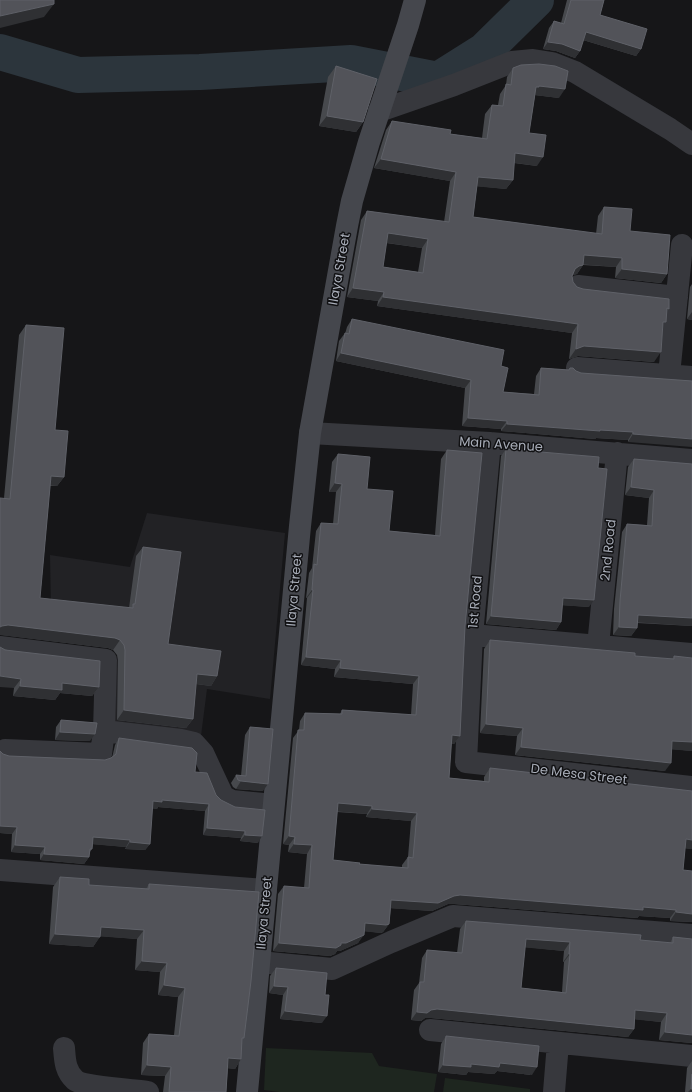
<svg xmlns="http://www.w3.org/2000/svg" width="692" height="1092" font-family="Poppins,sans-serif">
<rect width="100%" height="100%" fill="#161618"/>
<!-- built -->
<path fill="#222225" d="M147 513 285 533 270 699 207 689 201 736 108 724 123 618 51 607 50 555 130 567Z"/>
<!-- green -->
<path fill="#1e261f" d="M266 1048 372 1053 379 1066 437 1074 434 1092H279L264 1090Z
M445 1078 530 1089V1092H443Z"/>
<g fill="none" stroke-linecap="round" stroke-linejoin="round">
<!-- river -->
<path stroke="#2c353c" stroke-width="36" d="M0 52 78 75 200 72 351 63 438 80 484 51 536 0"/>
<!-- street -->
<path stroke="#37383d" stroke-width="22" d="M379 111 454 85 512 62 533 60 552 63 575 72 670 129 692 144
M578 286 677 297
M577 368 692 377
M669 375 682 245
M310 433 490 443 692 460
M490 443 472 635 466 762 692 787
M472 635 692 654
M598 646 617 453
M0 647 106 660 104 731 101 754 5 750
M104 731 181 740 194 743 203 753 223 796 232 801 273 805
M0 870 266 890
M259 962 332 969 391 942 453 916 692 935
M430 1030 692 1056
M64 1048C65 1060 65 1071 75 1080 83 1087 135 1090 148 1092
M554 1092 558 1043"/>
<!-- secondary -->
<path stroke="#45474d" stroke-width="22" d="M247 1092 300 526 310 433 347 226 352 201 369 142 408 25 415 0"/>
</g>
<!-- wall -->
<path fill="#47494d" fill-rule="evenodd" d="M567 0H604L600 15 641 49 636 56 583 40 580 51 575 58 556 51 543 49 549 28 554 21 561 23Z
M336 66 363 122 356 132 319 126 328 77Z
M513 68 559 98 535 95 529 133 537 166 514 163 513 180 506 189 477 186 473 217 596 234 598 216 604 207 630 231 667 274 661 283 615 278 616 267 583 265 577 274 573 275 572 276 573 282 577 287 583 289 666 311 654 362 578 356 569 359 572 333 377 306 378 301 347 297 361 220 367 211 444 222 450 181 374 168 386 130 392 121 450 134 482 138 485 114 492 105H498L500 94 506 85 507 77ZM386 243 422 248 418 272 383 267Z
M692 284V320L687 319 690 287Z
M352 319 501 366 503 392 534 394 536 376 541 368 568 370 570 368 581 373 692 381 628 442V440L596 438 595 439 501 431V429L462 426 465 388 336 361 339 341 345 333V334L347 327Z
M26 325 55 430 64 477 57 486H50L40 598 129 608 136 556 143 547 168 644 217 676 211 686 196 684 193 719 186 728 117 720 118 660 117 655 113 650 108 648 2 635 4 498 19 335Z
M506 449 589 607 562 605 561 622 556 630 486 624 501 456Z
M447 450 465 626 460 736 454 744H451L449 778 484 781V777L490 768 692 849 685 848 683 870 692 922 670 921V918L639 916 637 918 454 904H448L432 911 391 908 389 924 383 932 381 933 365 931 358 943 340 951H337L335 954 330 956 273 951 278 894 284 886 304 888 307 854 288 852 289 845 283 844 293 738 299 730 300 721 305 713 340 714 342 710 411 715 413 684 334 677 335 669 301 665 307 598H306L309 573 312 568 316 531 321 523 333 524 336 492H329L332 462 338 454 367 489 389 531 435 535 441 459ZM337 812 367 814 366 817 411 821 408 857 402 865V868L359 864 333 860Z
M634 459 692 464V626L637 623V628L631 636 613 635 614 609 622 532 627 524 647 525 649 498 625 495 628 467Z
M490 640 635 656 672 659 674 656 692 658V751L672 749 665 771 515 755 517 736 480 733 484 649Z
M0 647 99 687 92 696 60 693 55 700 13 696 14 688Z
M61 720 90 741 55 740 56 727Z
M250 727 263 791 236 789 233 787 231 783 236 775 241 776 245 735Z
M119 738 195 772 216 795 258 843 240 841 241 838 203 835 205 811 158 807 157 809 152 808 150 844 145 850 125 849 126 847 93 844 92 849 89 853V857L84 864 40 860V854L11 852 12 834 0 833V751L3 754 9 756 105 760 112 758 115 745Z
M60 877 89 885 146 889 149 884 242 1040 241 1059 235 1069 228 1068 226 1092H163L165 1076 141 1075 143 1043 149 1034 174 1035 178 997 158 995 160 972 135 970 137 939 100 936 93 947 49 944 53 887Z
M466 921 670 943 673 937 692 939V1043L659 1040 661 1022 635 1019 634 1029 628 1037 431 1018H425L421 1021 411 1020 414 990 419 983 422 958 427 950 457 953 460 929ZM525 947 564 951 563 962H564L562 992 521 988Z
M276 968 322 1023 280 1019 283 995 269 993 270 976Z
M446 1036 532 1075 497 1071 494 1074 468 1072 466 1075 438 1072 441 1044Z
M692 1061V1092H685L687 1068Z"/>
<!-- shaded-wall -->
<path fill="#2f3033" d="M54 4 44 17 0 28V16Z
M586 32 641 49 636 56 580 39Z
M548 42 562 44 580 51 575 58 556 51 543 49Z
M539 86 565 89 559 98 534 95 536 87Z
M327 116 363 122 356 132 319 126Z
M515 153 543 157 537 166 509 162Z
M381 159 456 172 450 181 374 168Z
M478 177 513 180 506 189 472 186Z
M388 233 428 239 422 248 381 242Z
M584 255 622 258 616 267 578 264Z
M583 265 577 274 573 275 575 269 579 266Z
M622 269 667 274 661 283 615 278Z
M353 288 384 292 378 301 347 297Z
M383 297 578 324 572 333 377 306Z
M692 312V320L687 319Z
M584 346 661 352 654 362 578 356 569 359 576 349Z
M341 353 471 380 465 388 336 361Z
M468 418 507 421 501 429 462 426Z
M507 424 600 430 633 432 628 440 596 438 595 439 501 431Z
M633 434 692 439V447L628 442Z
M51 476 64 477 57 486 44 485Z
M335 483 342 484 336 492H329Z
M631 487 654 490 649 498 625 495Z
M312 590H313L307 598H306Z
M563 598 594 600 589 607 558 605Z
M638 615 692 618V626L632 622Z
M491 616 561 622 556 630 486 624Z
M8 625 115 638 120 640 113 650 108 648 0 635V627L2 626Z
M619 627 637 628 631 636 613 635Z
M306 657 341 660 335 669 301 665Z
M340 668 419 676 413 684 334 677Z
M197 674 217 676 211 686 190 683Z
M0 676 21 679 14 688 0 687Z
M62 683 99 687 92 696 60 693 55 700 13 696 20 686Z
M124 710 193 719 186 728 117 720Z
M486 724 523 728 517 736 480 733Z
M60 732 95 734 90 741 55 740Z
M452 735 460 736 454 744H446Z
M672 741 692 742V751L666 749Z
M521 747 671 763 665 771 515 755Z
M241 781 268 784 263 791 236 789Z
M162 800 209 804 205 811 158 807 157 809 148 808 153 801Z
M338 803 372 806 367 814 332 811Z
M372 809 417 813 411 821 366 817Z
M0 826 17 827 12 834 0 833Z
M207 828 245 831 241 838 203 835Z
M245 835 262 836 258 843 240 841Z
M289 836 295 837 289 845 283 844Z
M93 837 130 840 126 847 89 844Z
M686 839 692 840V849L680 848Z
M130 842 150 844 145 850 125 849Z
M294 844 312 845 307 854 288 852Z
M15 845 45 847 40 854 11 852Z
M44 854 89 857 84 864 40 860Z
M460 895 643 907 676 910 670 918 639 916 637 918 454 904H448L432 911 386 908 391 900 454 896Z
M676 912 692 914V922L670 921Z
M365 923 389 924 383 932 381 933 360 931Z
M101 927 144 930 137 939 94 936Z
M55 934 100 937 93 947 49 944Z
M364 935 358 943 340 951H337L335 954 330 956 273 951 279 943H341Z
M526 939 570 942 564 951 520 947Z
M569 954H570L564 962H563Z
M142 961 167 963 160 972 135 970Z
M164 985 185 988 178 997 158 995Z
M274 986 288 987 283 995 269 993Z
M437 1009 634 1029 628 1037 431 1018H425L421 1021 411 1020 417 1012Z
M635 1010 667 1013 661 1022 630 1019Z
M285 1011 327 1016 322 1023 280 1019Z
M665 1032 692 1035V1043L659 1040Z
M228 1058 241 1059 235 1069 222 1068Z
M500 1063 537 1067 532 1075 497 1071 494 1074 468 1072 466 1075 438 1072 443 1065Z
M147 1065 171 1067 165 1076 141 1075Z
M691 1089H692V1092H688Z"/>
<!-- building -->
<path fill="#525359" stroke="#5f6168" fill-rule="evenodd" d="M0 0H54V4L0 16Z
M571 0H604L600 15 647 29 641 49 586 32 580 51 562 44 548 42 554 21 564 24Z
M539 64 555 66 568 71 565 89 539 86V87H536L529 133 546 135 543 157 515 153 513 180 478 177 473 217 602 234 604 207 632 209 630 231 670 235 667 274 622 269V258L584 255 583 265 579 266 575 269 572 276 573 282 577 287 583 289 669 299V309L667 308 666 322H663L661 352 584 346 576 349 578 324 383 297 384 292 353 288 367 211 449 222 456 172 381 159 392 121 451 130 450 134 487 139 492 105 503 106 506 84 511 85 513 68 521 65ZM388 233 428 239 423 273 383 267Z
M336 66 377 79 363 122 327 116Z
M352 319 504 350 501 366 508 368 503 392 539 395 541 368 569 370 570 368H573L576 371 581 373 692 381V439L633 434V432L600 430V431L507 424V421L468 418 471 380 341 353 345 333 349 334Z
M26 325 64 328 55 430 68 431 64 477 51 476 40 598 133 608V604H135L143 547 181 552 168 644 221 651 217 676 197 674 193 719 124 710 125 650 124 645 120 640 115 638 8 625 2 626 0 627V498L10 499Z
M506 449 599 457 598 468 607 469 594 600 563 598 561 622 491 616Z
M447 450 482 453 465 626 460 736 452 735 449 778 489 782 490 768 692 791V840L686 839 683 870 692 871V914L676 912V910L643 907V910L460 895 454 896 438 903 391 900 389 924 386 925 365 923 364 935 346 943H341V945L336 948 279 943 284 886 309 888 312 845 294 844 295 837 289 836 298 730H304L305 713 342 714V710L416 715 419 676 340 668 341 660 306 657 313 590H312L314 564 317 565 321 523 338 524 342 484 335 483 338 454 370 457 367 489 393 491 389 531 440 536ZM338 803 372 806V809L417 813 413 858 408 857V868L359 864 360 863 333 860Z
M634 459 692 464V618L638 615 637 628 619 627 620 601 627 524 652 526 654 490 631 487Z
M490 640 635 653V656L674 659V656L692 658V742L672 741 671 763 521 747 523 728 486 724Z
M0 647 5 650 100 661 99 687 62 683V690L20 686 21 679 0 676Z
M61 720 97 723 95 734 60 732Z
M250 727 273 729 268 784 241 781 238 780 236 775 246 776Z
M119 738 192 748 197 753 195 772 207 773 216 795 221 800 235 807 265 810 262 836 245 835V831L207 828 209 804 162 800V802L153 801 150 844 130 842V840L93 837 92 849H90L89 857 44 854 45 847 15 845 17 827 0 826V751L3 754 9 756 105 760 111 758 116 754Z
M60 877 89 879V885L149 889V884L259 892 251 981 244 1038H242L241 1059 228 1058 226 1092H169L171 1067 147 1065 149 1034 179 1036 185 988 164 985 167 963 142 961 144 930 101 927 100 937 55 934Z
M466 921 641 935 640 940 673 943V937L692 939V1035L665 1032 667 1013 635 1010 634 1029 437 1009 431 1010 427 1013 417 1012 420 982H424L427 950 462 953ZM526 939 570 942 569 954H570L566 993 521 988Z
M276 968 327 973 325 995H329L327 1016 285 1011 288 987 274 986Z
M446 1036 539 1046 537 1067 500 1063 499 1067 471 1064V1067L443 1065Z
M692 1074V1089H691Z"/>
<g text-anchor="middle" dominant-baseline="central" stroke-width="3" stroke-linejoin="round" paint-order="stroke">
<!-- street labels -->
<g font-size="13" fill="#a8adb8" stroke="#111113">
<text transform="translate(339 269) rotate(-80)">Ilaya Street</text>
<text transform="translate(501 444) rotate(4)">Main Avenue</text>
<text transform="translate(608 550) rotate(-84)">2nd Road</text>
<text transform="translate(294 590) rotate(-85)">Ilaya Street</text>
<text transform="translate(475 602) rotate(-85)">1st Road</text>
<text transform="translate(579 774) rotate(7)">De Mesa Street</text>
<text transform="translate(264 913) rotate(-85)">Ilaya Street</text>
</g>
</g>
</svg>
